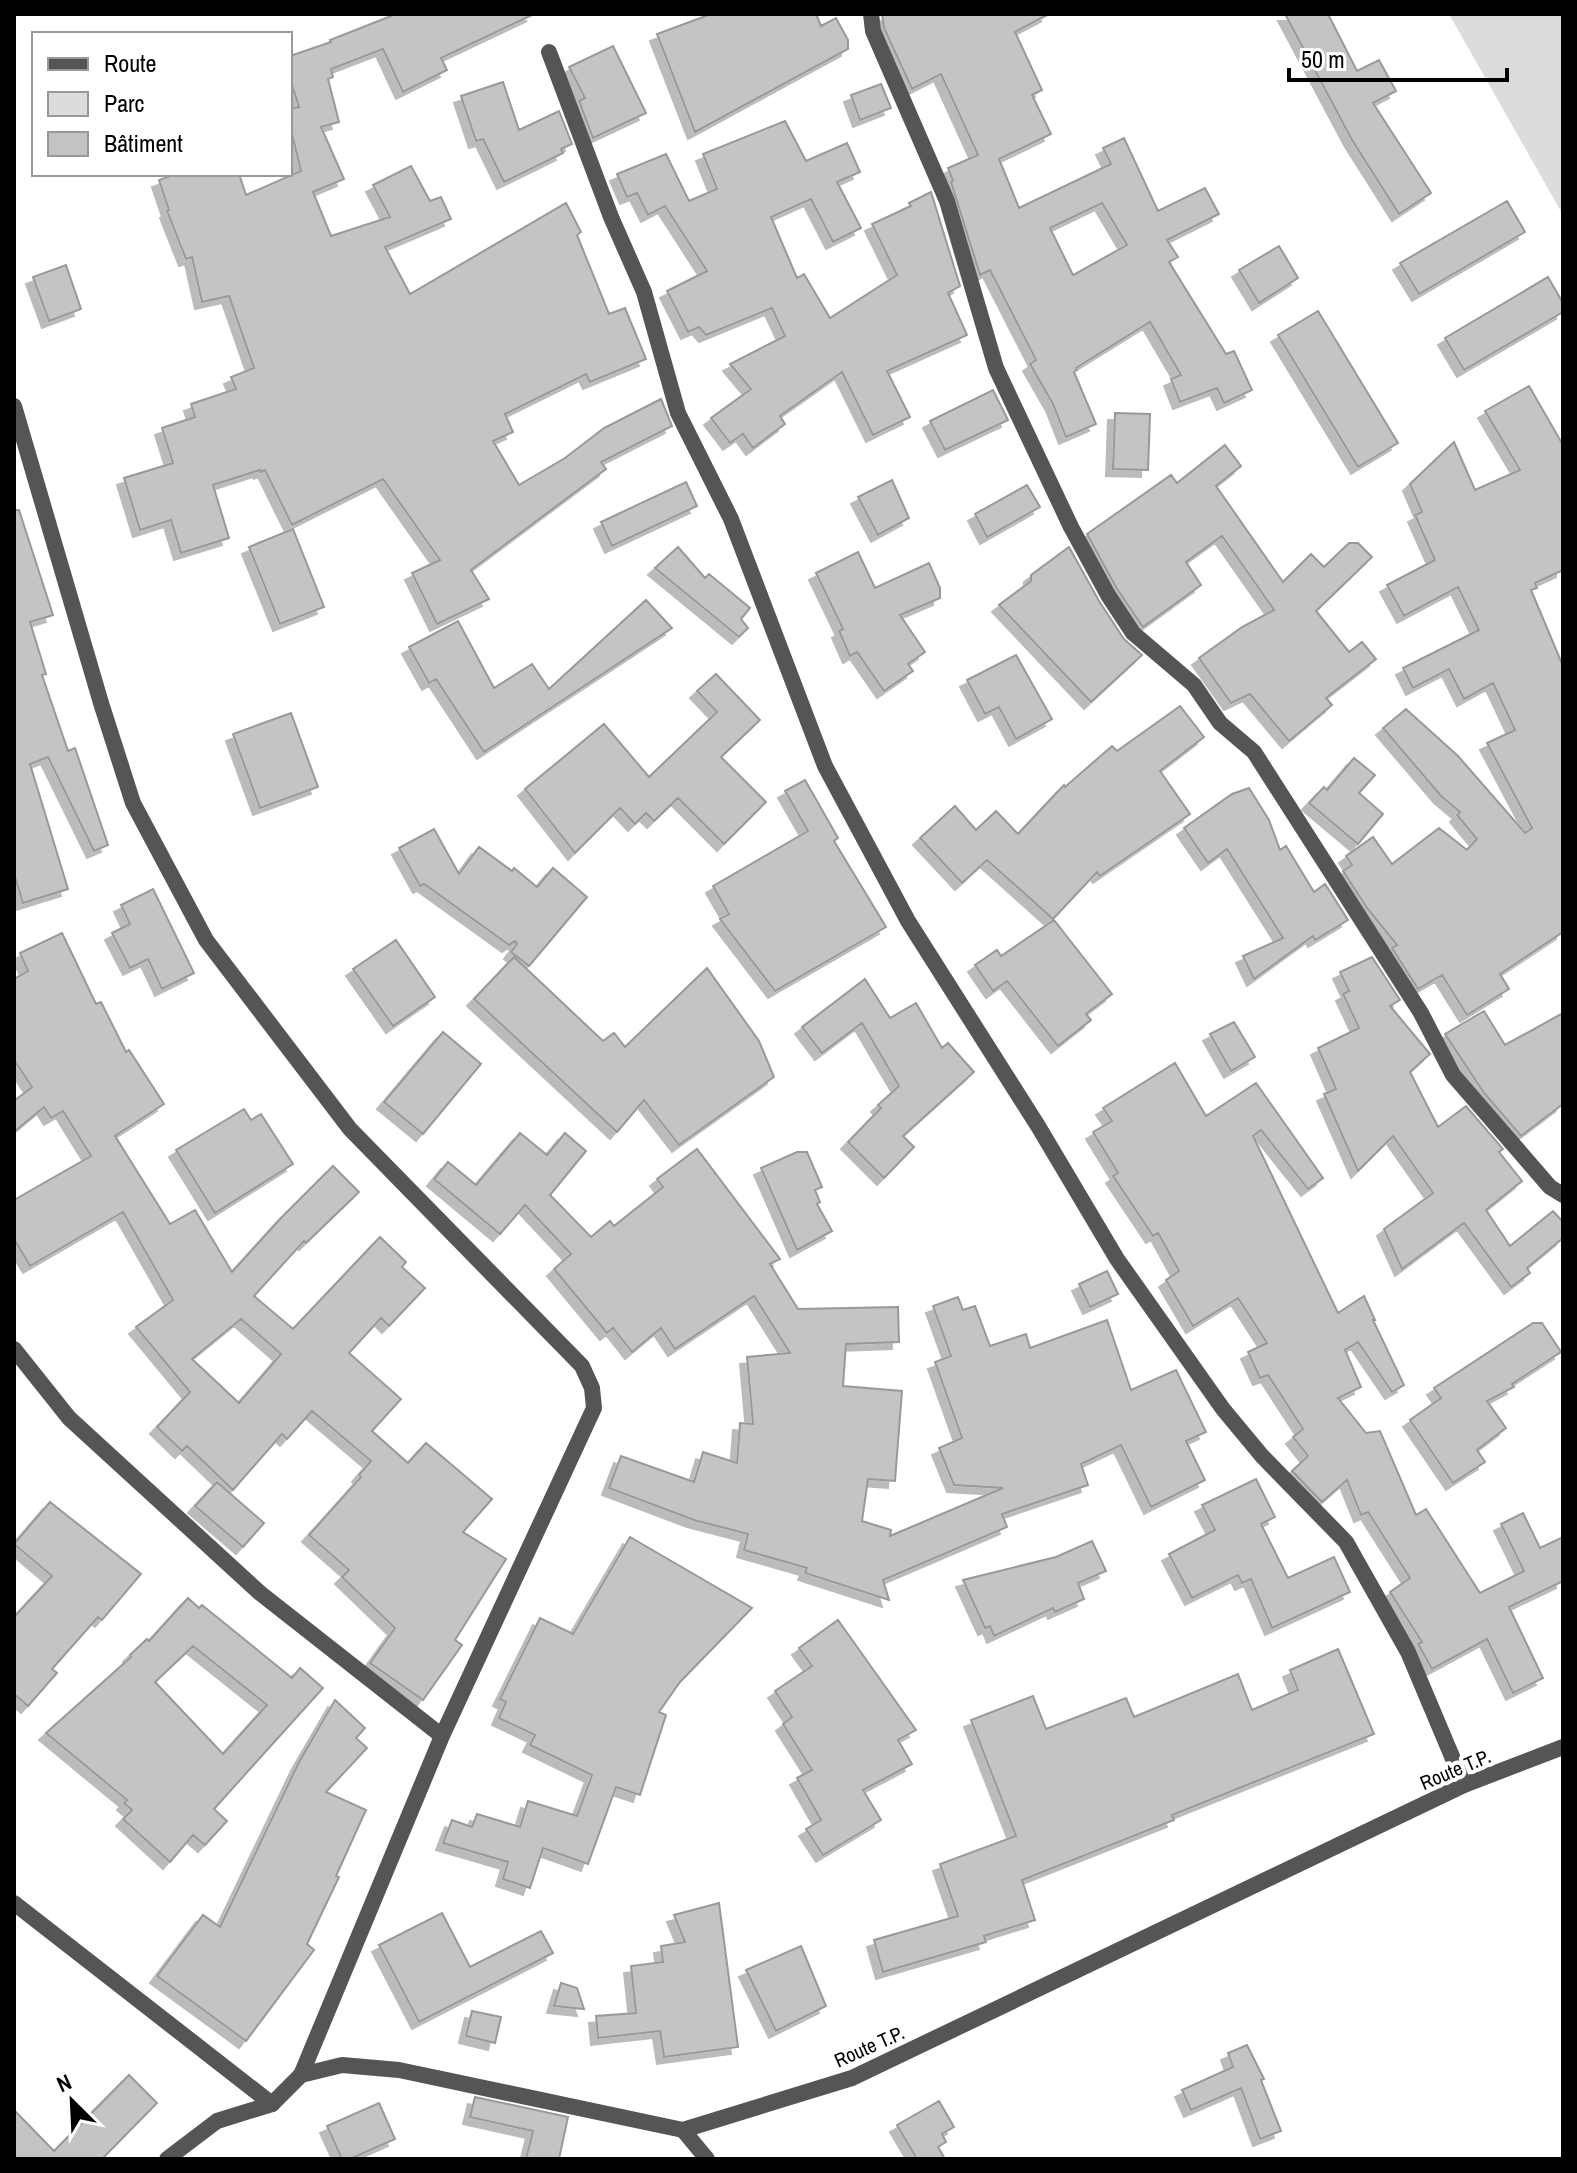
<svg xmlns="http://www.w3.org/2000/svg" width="1577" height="2173" font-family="'Archivo Narrow',sans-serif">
<defs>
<filter id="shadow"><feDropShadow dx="-7" dy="7" stdDeviation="0" flood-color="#0004"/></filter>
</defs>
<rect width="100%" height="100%" fill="#fff"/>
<!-- green -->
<path fill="#dcdcdc" d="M1449 14H1563V215Z"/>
<!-- building -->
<path fill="#c4c4c4" stroke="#999" stroke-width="2" fill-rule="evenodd" filter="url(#shadow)" d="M396 14H534L441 58 447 70 403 92 383 49 331 69 333 77 328 79 339 122 321 127 344 179 313 192 331 236 390 217 373 185 411 166 430 201 441 197 451 219 385 247 410 294 566 203 581 232 577 235 609 314 625 308 646 359 590 382 586 374 505 414 513 432 493 441 519 485 565 458 604 428 661 399 672 426 601 462 606 469 471 570 489 599 437 624 412 573 440 560 383 479 292 525 265 470 261 472 260 470 213 485 229 538 181 553 171 520 140 530 124 478 173 463 162 428 195 417 191 404 236 389 231 377 254 368 229 296 202 302 192 257 186 259 167 211 169 210 159 180 176 174H239L246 195 301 171 290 126V109L299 107 290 79V56L331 42 330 40Z
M711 14H816L821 26 836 18 848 40V49L695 132 657 34Z
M882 14H1049L1015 32 1042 90 1032 95 1051 134 999 159 1019 208 1111 164 1103 148 1124 138 1158 211 1205 188 1219 214 1167 240 1178 257 1169 262 1226 354 1234 351 1252 390 1224 403 1217 388 1180 402 1171 379 1181 375 1150 322 1076 368 1077 370 1074 372 1096 424 1066 437 1053 404 1030 364 1036 360 990 270 980 275 951 182 953 181 948 168 978 155 941 74 912 89 884 28ZM1102 203 1127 245 1073 275 1050 228Z
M1285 14H1328L1357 71 1379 60 1396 91 1373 103 1431 193 1399 214 1352 140Z
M613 46 646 113 593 138 579 101 585 98 569 67Z
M503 82 519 130 559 111 572 144 561 149 563 153 504 182 483 139 476 141 461 96Z
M881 84 891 108 860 120 851 95Z
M785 121 806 161 847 143 860 172 837 182 861 228 833 242 811 199 771 217 797 278 804 274 830 318 897 275 872 224 911 206 909 203 931 192 960 286 948 293 967 335 887 371 910 417 873 435 842 372 780 416 785 424 753 448 743 434 730 443 711 418 751 389 730 364 785 336 772 308 706 335 699 327 688 332 667 291 707 271 665 206 648 215 637 193 627 197 617 174 666 154 689 201 717 189 703 154Z
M1507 201 1525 232 1419 294 1400 263Z
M1279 246 1298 278 1259 303 1239 270Z
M66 265 81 309 49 321 33 277Z
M1548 277 1563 303V312L1464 370 1445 338Z
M1318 311 1398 443 1358 467 1278 335Z
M1529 386 1563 445V570L1535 583 1537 588 1531 590 1563 666V932L1500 974 1509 989 1467 1015 1442 975 1418 989 1392 948 1397 945 1367 908 1343 871 1352 865 1346 856 1373 837 1392 864 1439 828 1467 850 1477 839 1457 815 1460 812 1441 796 1383 728 1406 709 1458 756 1525 833 1532 828 1487 743 1515 730 1493 683 1464 699 1449 669 1413 688 1403 668 1479 630 1458 587 1404 616 1387 585 1435 560 1415 515 1422 512 1410 484 1454 442 1475 490 1520 470 1485 411Z
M993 390 1008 420 945 450 930 421Z
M1115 413 1150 414 1148 470 1113 469Z
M1225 445 1241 466 1216 486 1283 582 1311 554 1324 567 1349 543H1358L1372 557 1316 611 1349 652 1362 642 1376 659 1326 698 1332 705 1289 741 1250 694 1231 703 1199 658 1242 627 1274 610 1222 536 1186 562 1201 585 1143 627 1117 589 1087 534 1171 475 1177 483Z
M892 480 909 518 878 535 858 497Z
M686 482 697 506 612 546 601 522Z
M1027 485 1040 507 987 537 975 514Z
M14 510H19L53 615 30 622 46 674 42 675 68 751 75 748 108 845 94 851 48 757 30 764 68 889 23 903 14 874Z
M293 529 324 607 280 624 249 547Z
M678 547 705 578 709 574 750 608 741 619 748 628 739 637 655 568Z
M1069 547 1099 601 1124 639 1142 655 1091 702 999 605 1031 581V575Z
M858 552 875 588 929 563 940 588V598L900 615 925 652 908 664 913 671 884 691 857 652 850 656 839 631 843 629 816 573Z
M646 600 672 628 484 752 436 679 429 683 409 647 458 621 494 688 532 664 549 689Z
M1016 655 1052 719 1016 739 999 707 985 714 967 680Z
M716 674 760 720 721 757 766 802 724 844 678 798 654 821 646 813 635 824 620 808 575 853 525 789 604 724 649 777 717 712 697 691Z
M1180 706 1204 737 1160 771 1190 814 1100 876 1097 872 1053 919 987 860 962 883 920 838 955 806 976 830 996 811 1018 834 1064 785 1065 787 1112 746 1117 751Z
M291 713 318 787 260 808 233 734Z
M1354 758 1375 775 1359 793 1383 814 1358 844 1309 803 1324 787 1327 790Z
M805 780 838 838 834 841 886 927 775 991 720 919 729 914 713 886 808 831 785 791Z
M1249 788 1269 820 1280 850 1286 846 1314 892 1325 884 1348 920 1315 940 1313 936 1254 979 1243 956 1283 938 1227 849 1208 863 1184 828 1232 794Z
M434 829 459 874 479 847 512 871 514 868 537 887 553 868 587 897 529 966 511 952 517 944 515 941 509 945 424 884 420 886 399 848Z
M153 889 194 973 162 989 148 959 130 968 112 933 130 924 121 905Z
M1054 920 1112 994 1086 1014 1091 1020 1058 1046 1007 981 993 991 975 965 997 950 1001 956Z
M62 933 96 1004 101 1002 126 1052 129 1050 164 1104 115 1136 170 1224 195 1210 232 1272 281 1218 333 1166 359 1192 306 1243 304 1241 254 1296 293 1329 380 1237 406 1262 402 1267 425 1288 389 1326 381 1318 349 1353 401 1399 372 1431 408 1463 426 1443 492 1499 463 1532 506 1559 455 1640 462 1645 423 1700 370 1663 395 1628 342 1577 349 1570 309 1535 361 1477 359 1475 371 1461 312 1411 287 1439 282 1434 233 1490 187 1446 182 1451 157 1427 190 1392 136 1327 173 1300 123 1212 30 1266 14 1239V1200L91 1156 63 1111 51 1118 44 1107 14 1132V1101L32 1087 14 1060V979L28 971 20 953ZM241 1319 281 1354 239 1403 192 1359Z
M396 940 435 997 393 1026 353 969Z
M514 957 603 1041 614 1033 625 1047 707 968 759 1041 774 1077 679 1145 644 1100 617 1132 474 999Z
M1372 957 1400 1000 1390 1006 1430 1054 1410 1072 1438 1127 1466 1106 1503 1149 1499 1152 1522 1181 1486 1210 1510 1246 1553 1211 1563 1222V1238L1527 1268 1530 1273 1511 1287 1464 1223 1402 1269 1384 1229 1433 1193 1393 1136 1358 1171 1324 1094 1336 1089 1318 1048 1359 1028 1343 994 1349 991 1340 972Z
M865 979 890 1018 916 1003 942 1048 948 1043 974 1072 903 1136 914 1147 884 1178 848 1142 881 1108 878 1105 899 1086 862 1023 822 1053 802 1027Z
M1484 1011 1505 1045 1563 1013V1104L1521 1136 1484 1093 1445 1034Z
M1234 1022 1255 1057 1231 1071 1210 1034Z
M443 1032 481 1064 423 1134 384 1102Z
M1175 1063 1206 1116 1256 1083 1323 1178 1308 1189 1261 1130 1253 1136 1338 1313 1364 1296 1375 1320H1373L1404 1385 1392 1392 1358 1342 1345 1350 1361 1387 1338 1398 1366 1433 1380 1431 1416 1515 1426 1509 1480 1593 1524 1571 1501 1524 1523 1513 1540 1548 1563 1537V1581L1509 1607 1543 1678 1513 1693 1487 1639 1432 1669 1418 1644 1422 1642 1390 1592 1410 1578 1368 1512 1361 1515 1347 1480 1322 1502 1292 1471 1308 1456 1293 1437 1303 1429 1268 1375 1260 1378 1248 1352 1267 1343 1238 1298 1193 1326 1166 1280 1179 1271 1158 1233 1153 1236 1113 1176 1118 1173 1093 1132 1112 1121 1103 1108Z
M244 1109 251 1120 261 1114 293 1164 215 1213 176 1150Z
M520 1133 547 1155 565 1133 586 1151 550 1195 591 1237 610 1221 614 1226 663 1187 657 1179 697 1149 780 1259 770 1264 798 1309 898 1307 899 1342 846 1344 843 1386 902 1391 895 1481 868 1479 862 1521 891 1530 890 1536 1003 1488 954 1485 939 1448 962 1438 935 1362 951 1356 933 1306 958 1297 963 1310 975 1306 990 1346 1026 1334 1030 1348 1107 1320 1131 1390 1176 1370 1206 1432 1186 1441 1205 1480 1151 1507 1121 1445 1081 1464 1088 1485 1002 1514 1007 1527 883 1580 889 1600 805 1573 807 1568 744 1550 748 1534 694 1520 609 1488 621 1456 694 1482 703 1452 737 1463 740 1423 753 1424 747 1357 790 1353 754 1296 675 1349 661 1328 632 1352 613 1328 607 1333 554 1269 571 1254 525 1205 500 1234 434 1179 448 1162 476 1185Z
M797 1152H807L822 1187 815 1190 820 1202 817 1204 832 1231 797 1250 761 1168Z
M1107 1271 1118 1294 1090 1307 1079 1284Z
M1533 1323H1542L1561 1352 1512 1384 1514 1387 1487 1401 1506 1428 1477 1450 1485 1462 1453 1483 1410 1420 1441 1398 1434 1388Z
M1256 1479 1275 1517 1261 1524 1288 1578 1334 1557 1350 1592 1272 1628 1251 1579 1242 1583 1238 1575 1192 1598 1169 1554 1215 1530 1202 1505Z
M217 1482 264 1523 243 1547 195 1506Z
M50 1502 141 1574 102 1620 98 1617 52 1669 57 1673 28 1706 14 1694V1617L52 1576 14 1544Z
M630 1537 752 1608 680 1682 659 1712 666 1715 640 1795 616 1787 588 1864 543 1848 530 1888 503 1879 508 1862 443 1843 452 1820 472 1827 477 1814 520 1827 528 1801 577 1816 592 1775 530 1745 535 1735 499 1718 506 1702 500 1699 540 1618 573 1634Z
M1092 1541 1106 1571 1078 1583 1084 1599 1055 1612 1053 1608 994 1636 990 1626 985 1628 963 1580 1056 1557Z
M188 1598 199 1608 202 1605 292 1678 300 1668 323 1688 214 1809 227 1821 205 1845 193 1835 170 1862 123 1819 132 1810 124 1803 127 1800 46 1733 131 1657 130 1655 147 1639 149 1641ZM193 1646 267 1705 223 1754 155 1682Z
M838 1620 916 1730 898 1740 912 1764 863 1790 881 1820 823 1855 806 1829 821 1820 797 1778 812 1770 783 1724 792 1717 775 1691 812 1666 799 1648Z
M1338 1649 1374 1734 1172 1815 1174 1820 1022 1880 1035 1920 984 1936 986 1942 883 1972 874 1940 958 1916 940 1864 1016 1836 971 1720 1033 1696 1046 1729 1126 1698 1134 1717 1238 1674 1252 1710 1298 1690 1290 1670Z
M335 1700 365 1728 356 1738 367 1748 326 1792 366 1810 336 1876 339 1877 307 1944 314 1950 246 2041 157 1976 203 1915 220 1927 299 1762Z
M719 1903 738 2047 664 2057 660 2031 598 2038 596 2016 636 2013 631 1966 663 1962 661 1946 685 1942 674 1915Z
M442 1913 470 1967 541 1931 553 1953 419 2022 379 1945Z
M801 1946 826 2006 776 2031 746 1970Z
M561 1983 577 1988 584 2009 554 2006Z
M472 2011 501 2017 495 2043 466 2036Z
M1247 2045 1264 2079 1261 2080 1281 2131 1260 2139 1241 2088 1191 2110 1182 2090 1233 2067 1228 2053Z
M129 2075 157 2103 102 2159H14V2110L54 2151Z
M475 2097 568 2117 559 2159H526L533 2131 470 2117Z
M939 2101 954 2127 942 2134 946 2142 938 2147 945 2159H917L897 2125Z
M379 2103 395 2139 350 2159H342L327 2126Z"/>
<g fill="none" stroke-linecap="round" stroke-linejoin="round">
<!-- minor -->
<path stroke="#555" stroke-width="16" d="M871 14 873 31 947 201 996 368 1071 527 1108 595 1133 633 1194 685 1220 723 1254 752 1421 1013 1453 1075 1550 1187 1563 1195
M549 52 611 217 644 292 678 413 731 519 825 766 908 921 1038 1126 1117 1259 1223 1409 1262 1456 1346 1542 1408 1652 1464 1785
M14 406 101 703 133 803 206 940 350 1129 582 1366 592 1388 594 1408 442 1736 301 2075
M14 1349 69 1418 260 1593 442 1736
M14 1903 272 2104
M683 2130 707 2159"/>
<!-- tertiary -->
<path stroke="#555" stroke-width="16" d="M167 2159 217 2121 272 2104 301 2075 342 2065 399 2070 683 2130 852 2078 1464 1785 1563 1747"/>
</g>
<g text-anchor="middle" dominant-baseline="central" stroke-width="8" stroke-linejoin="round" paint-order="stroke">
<!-- street labels -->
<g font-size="20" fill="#000" stroke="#fff">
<text transform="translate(1455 1769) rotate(-23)">Route T.P.</text>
<text transform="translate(869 2046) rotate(-24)">Route T.P.</text>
</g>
</g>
<!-- border -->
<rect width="1577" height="2173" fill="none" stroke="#000000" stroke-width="32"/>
<!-- legend -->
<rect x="32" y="32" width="260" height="144" fill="#ffffff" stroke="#999999" stroke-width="2"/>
<rect x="48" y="58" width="40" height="12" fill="#555555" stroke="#999999" stroke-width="2"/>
<text x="104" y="72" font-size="24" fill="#000000">Route</text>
<rect x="48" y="92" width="40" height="24" fill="#dcdcdc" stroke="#999999" stroke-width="2"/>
<text x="104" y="112" font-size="24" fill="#000000">Parc</text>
<rect x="48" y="132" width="40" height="24" fill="#c4c4c4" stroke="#999999" stroke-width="2"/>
<text x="104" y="152" font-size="24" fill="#000000">Bâtiment</text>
<!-- north arrow -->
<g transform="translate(72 2101) rotate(336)" stroke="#ffffff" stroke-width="6" paint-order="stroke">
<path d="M0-6L14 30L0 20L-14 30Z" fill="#000000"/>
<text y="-12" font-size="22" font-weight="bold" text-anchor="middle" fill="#000000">N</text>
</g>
<!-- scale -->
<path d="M1289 68v12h218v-12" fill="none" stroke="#000000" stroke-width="4"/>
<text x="1301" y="68" font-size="24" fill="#000000" stroke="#ffffff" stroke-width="6" paint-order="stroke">50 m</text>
</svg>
